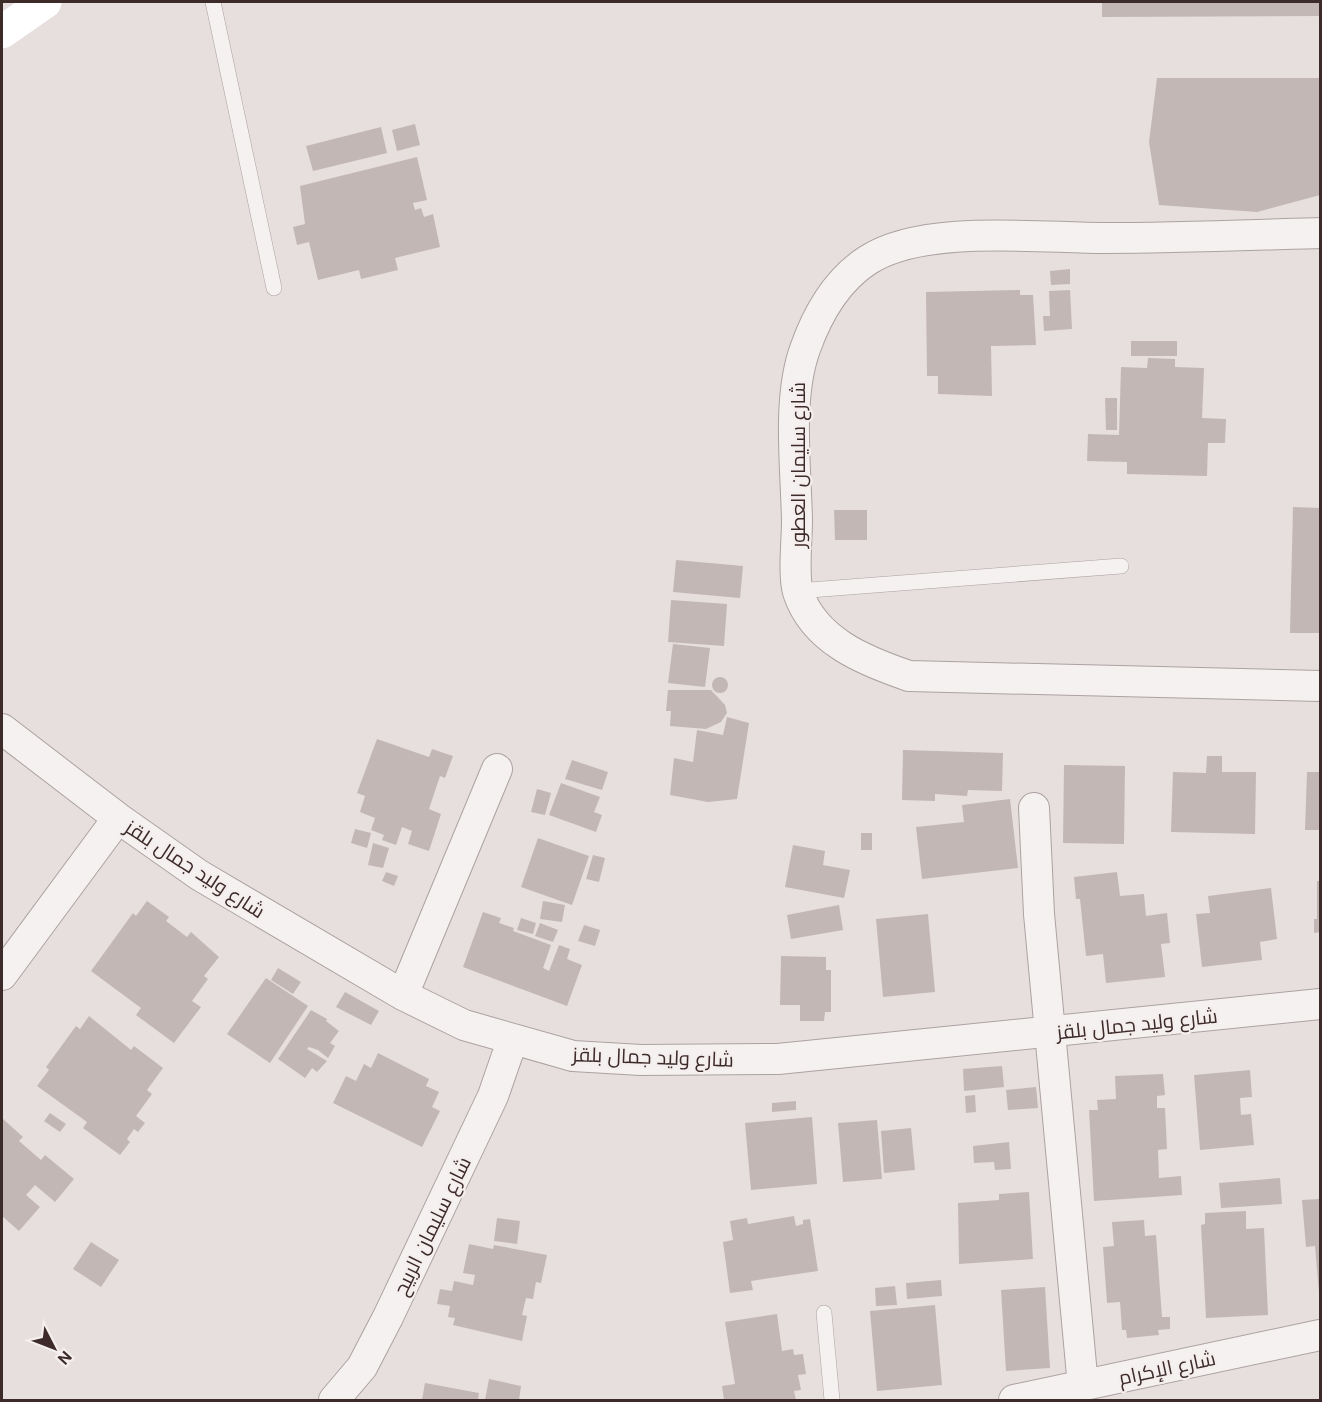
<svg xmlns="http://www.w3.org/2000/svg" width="1322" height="1402" font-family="'DM Sans',Cairo,sans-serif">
<rect width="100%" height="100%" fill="#e6dfde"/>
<!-- building -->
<path fill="#c3b7b6" d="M1102 2H1320V16L1102 17Z
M1157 78H1320V195L1257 212 1159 205 1149 142Z
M415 124 420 145 397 151 392 130Z
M381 127 387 153 313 171 306 146Z
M417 157 427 200 413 203 415 210 421 208 424 217 433 214 440 247 395 258 398 270 361 279 359 270 318 280 309 242 297 245 293 227 305 224 300 186Z
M1070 269V284L1051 285 1050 271Z
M1020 290V295H1033L1036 345 991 346 992 396 938 394V376H927L926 292Z
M1070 290 1072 329 1044 331 1043 316H1050L1049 291Z
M1131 341H1177V356H1131Z
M1148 358 1175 359V367L1204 368 1202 418 1226 419 1225 443H1208L1207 476 1127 474V462L1087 461 1088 434 1119 435 1121 367 1147 368Z
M1105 398H1117V430H1106Z
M1293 507 1320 508V633H1290Z
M834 510H867V540H835Z
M676 560 743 566 740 598 673 592Z
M671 600 727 604 724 646 668 642Z
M673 644 710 648 705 687 668 683Z
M712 685a8 8 0 1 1 16 0a8 8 0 1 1-16 0Z
M668 690H711L725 705 727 713 721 722 706 729 670 726 671 711H666Z
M727 717 749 723 737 799 708 802 670 795 674 758 693 762 697 730 723 735Z
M377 739 429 757 432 749 453 756 445 778 440 776 429 809 441 814 429 851 408 844 412 831 402 827 396 845 382 840 384 835 371 830 375 818 360 812 365 796 357 793Z
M903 750 1003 753 1002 791 968 790 967 796 935 794V801L902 800Z
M1207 756H1222V772H1256L1255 834 1171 832 1173 772 1206 773Z
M572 760 608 772 602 790 565 779Z
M1064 765 1125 766 1124 844 1063 843Z
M1307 772H1320V830H1305Z
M561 783 600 797 594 812 602 815 596 832 549 815Z
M537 789 551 793 545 815 531 812Z
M1010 799 1018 868 922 879 916 827 964 822 962 805Z
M355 829 371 833 367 848 351 843Z
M861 833H872V850H861Z
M538 838 589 856 572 905 521 887Z
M373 843 389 848 383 868 368 865Z
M793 845 825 851 823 865 850 870 844 898 785 887Z
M593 855 605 858 599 882 586 879Z
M386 872 398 876 394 886 382 881Z
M1117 872 1120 896 1144 894 1146 916 1167 913 1170 943 1161 944 1165 977 1106 983 1103 954 1086 956 1080 899H1076L1074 877Z
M1317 881H1320V932L1314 933V919H1317Z
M1271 888 1277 939 1260 942 1262 960 1202 967 1196 914 1210 913 1208 896Z
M147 901 169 917 166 921 187 937 191 932 219 957 204 976 208 979 192 1001 201 1007 174 1043 136 1015 141 1008 91 971 133 913 136 916Z
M543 901 565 905 562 922 540 919Z
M839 905 843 930 791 939 787 915Z
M483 912 501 918 499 923 514 928 513 931 551 945 543 968 549 971 559 945 570 949 567 959 582 965 567 1006 463 967Z
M928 914 935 992 883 997 876 919Z
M521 918 536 923 533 934 517 930Z
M540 923 558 930 553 942 535 936Z
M584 925 600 930 595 946 578 941Z
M781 956 826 957V970H831V1012H825L824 1021H800V1005H780Z
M278 968 301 982 293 994 271 980Z
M266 978 308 1006 270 1063 227 1034Z
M345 992 379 1011 371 1025 336 1007Z
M311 1010 327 1019 326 1021 339 1031 330 1043 335 1046 328 1058 318 1050 309 1047 307 1049 327 1061 317 1072 312 1068 305 1078 278 1059Z
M89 1016 131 1050 134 1046 163 1068 147 1090 152 1094 136 1116 145 1123 138 1132 134 1129 127 1139 130 1142 120 1155 83 1128 87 1122 37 1086 49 1070 46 1067 76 1026 80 1029Z
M378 1053 429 1079 426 1086 439 1092 432 1107 440 1111 422 1147 333 1103 346 1076 356 1081 364 1064 371 1068Z
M1002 1066 1004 1087 964 1091 963 1069Z
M1250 1070 1252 1097 1240 1098 1241 1115 1251 1114 1254 1145 1200 1150 1194 1075Z
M1163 1074 1165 1095 1157 1096V1108H1165L1167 1149 1158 1150 1159 1178 1181 1176 1182 1195 1094 1201 1089 1110H1098L1097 1100 1116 1099 1115 1076Z
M1036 1087 1038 1108 1008 1110 1006 1090Z
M975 1095 976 1112 966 1113 965 1096Z
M796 1101V1110L772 1112V1103Z
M50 1113 66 1124 60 1132 44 1121Z
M812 1117 817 1184 751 1190 745 1123Z
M2 1118 23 1137 19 1141 41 1160 45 1155 74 1179 55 1202 35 1185 26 1195 40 1207 19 1231 2 1216Z
M877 1120 882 1179 843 1182 838 1123Z
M911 1128 915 1170 884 1173 881 1131Z
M1009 1142 1011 1169 995 1170 994 1162 974 1163 973 1146Z
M1280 1178 1282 1204 1221 1208 1219 1183Z
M1029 1192 1033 1259 959 1264 958 1203 999 1200V1194Z
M1320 1199V1293H1319L1315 1246 1306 1247 1302 1200Z
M1246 1211V1229L1264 1228 1268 1315 1206 1318 1201 1225 1205 1224V1213Z
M794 1216 796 1226 803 1224V1220L810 1219 818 1271 751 1281 753 1290 730 1293 723 1242 733 1240 730 1221 747 1218 748 1224Z
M497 1218 520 1221 517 1244 494 1241Z
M1144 1220 1145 1236 1156 1235 1162 1317H1170V1329L1158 1330 1159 1335 1127 1338 1126 1330H1122L1120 1302 1107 1303 1103 1247 1114 1246 1112 1222Z
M91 1242 119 1260 101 1287 73 1269Z
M469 1244 493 1249 494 1245 547 1255 541 1283 536 1282 533 1299 526 1298 522 1315 527 1316 522 1341 453 1325 455 1318 448 1317 450 1306 437 1304 440 1289 452 1291 454 1281 473 1285 475 1275 463 1273Z
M941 1280 942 1296 907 1299 906 1283Z
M895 1286 897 1305 876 1306 875 1288Z
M1045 1287 1050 1368 1006 1371 1001 1290Z
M935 1305 942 1385 877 1391 870 1311Z
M777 1314 782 1351 793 1349 794 1355 803 1354 806 1374 798 1375 801 1390 794 1391 796 1400H724L722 1386 735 1384 725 1322Z
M489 1379 521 1386 519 1400H485Z
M425 1383 479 1393 478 1400H422Z"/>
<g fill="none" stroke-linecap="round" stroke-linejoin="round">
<defs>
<path id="lane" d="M213 2 274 288
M797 591 1121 566
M824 1313 832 1400"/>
<path id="street" d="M1320 233C1248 235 1176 238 1104 238 1039 238 924 224 868 260 837 280 817 315 805 349 787 399 796 467 797 521 797 540 793 575 798 592 814 641 865 661 909 676L1320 686
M2 729 118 818 199 875 403 995 464 1025 573 1056 641 1060 778 1059 1320 1004
M1034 808 1039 914 1083 1386
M2 975 118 818
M403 995 497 769
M334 1400 362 1367 388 1317 493 1096 512 1041
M1014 1400 1320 1335"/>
</defs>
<!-- lane casing -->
<use href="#lane" stroke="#aca2a0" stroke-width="16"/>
<!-- street casing -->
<use href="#street" stroke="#aca2a0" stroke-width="32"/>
<!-- lane -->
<use href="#lane" stroke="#f5f1f1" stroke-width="15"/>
<!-- street -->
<use href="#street" stroke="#f5f1f1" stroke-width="30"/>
<!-- secondary -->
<path stroke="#fff" stroke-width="33" d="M2 32 45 2"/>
</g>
<g text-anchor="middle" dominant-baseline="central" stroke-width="4.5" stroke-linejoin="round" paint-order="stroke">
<!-- street labels -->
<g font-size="20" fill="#3c2b29" stroke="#f4eeee">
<text transform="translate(798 465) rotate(-90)">شارع سليمان العطور</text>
<text transform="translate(195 869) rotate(33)">شارع وليد جمال بلقز</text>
<text transform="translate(1137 1024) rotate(-6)">شارع وليد جمال بلقز</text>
<text transform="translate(653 1057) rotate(2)">شارع وليد جمال بلقز</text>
<text transform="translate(432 1226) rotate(-64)">شارع سليمان الربيح</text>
<text transform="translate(1167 1368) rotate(-12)">شارع الإكرام</text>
</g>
</g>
<!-- border -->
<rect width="1322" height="1402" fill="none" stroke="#3c2b29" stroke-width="6"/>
<!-- north arrow -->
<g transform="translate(54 1348) rotate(132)" stroke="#f4eeee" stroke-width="4.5" paint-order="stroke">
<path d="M0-4.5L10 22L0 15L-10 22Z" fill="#3c2b29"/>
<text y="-9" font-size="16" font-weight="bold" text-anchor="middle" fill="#3c2b29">N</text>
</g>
</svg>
